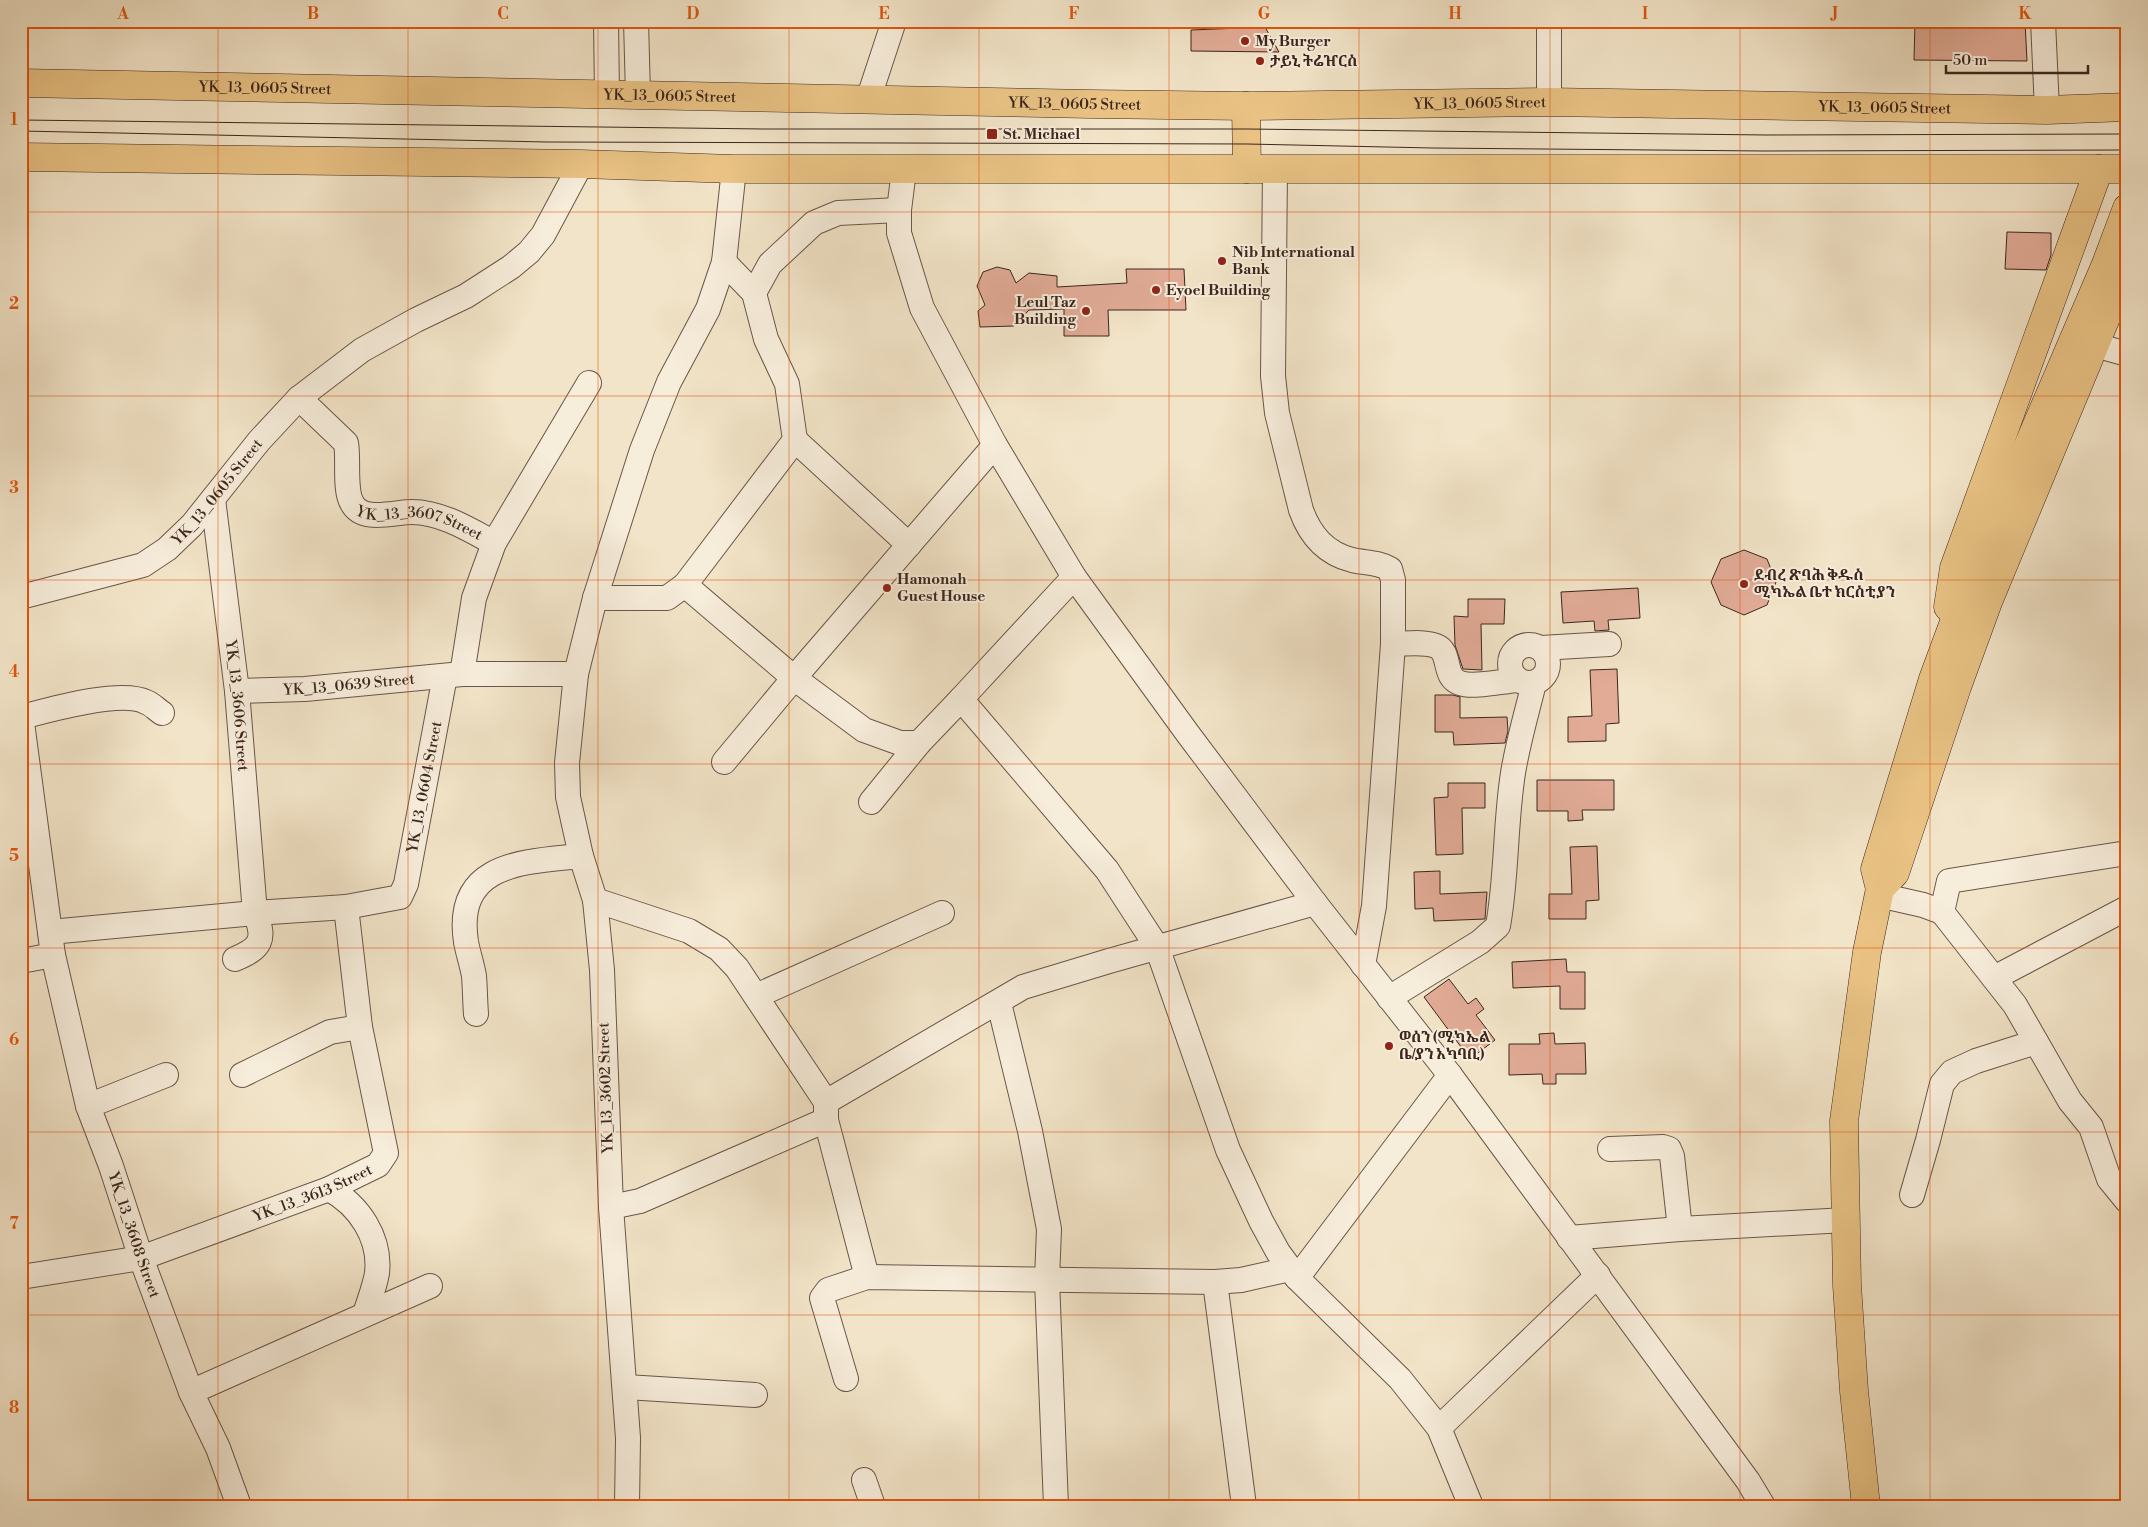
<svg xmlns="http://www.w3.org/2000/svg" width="2148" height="1527" font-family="'Libre Bodoni','Noto Serif Ethiopic',serif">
<rect width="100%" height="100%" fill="#f2e4c8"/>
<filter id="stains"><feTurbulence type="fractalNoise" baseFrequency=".004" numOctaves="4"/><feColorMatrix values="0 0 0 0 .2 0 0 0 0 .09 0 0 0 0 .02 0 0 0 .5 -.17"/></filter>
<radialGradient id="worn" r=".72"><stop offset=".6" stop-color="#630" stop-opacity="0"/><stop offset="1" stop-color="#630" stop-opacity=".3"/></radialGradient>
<!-- building -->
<path fill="#e1ab96" stroke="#3c261e" d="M1915 21H2025L2027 61 1914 60Z
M1265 27 1279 52 1191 51V30Z
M2007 232 2051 233V255L2046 270 2005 269Z
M997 267 1010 270 1016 283 1029 273 1057 276V287L1127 283 1126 269H1184L1186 310H1108L1109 336H1064V309L1029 310 1014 326 980 327 978 311 985 305 977 286 983 272Z
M1744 550 1767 559 1776 582 1767 605 1744 615 1721 605 1711 582 1721 559Z
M1638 588 1640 618 1608 620 1609 630 1595 631 1594 621 1563 623 1561 592Z
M1468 599H1505L1504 624H1481L1482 670 1463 669 1455 645 1454 616 1468 617Z
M1617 669 1619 723 1606 724V741L1568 742V717L1592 716 1590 670Z
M1435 695H1453L1460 697V718L1507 717 1508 731 1505 743 1454 745 1453 732H1435Z
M1537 780H1614V810H1582L1583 820 1568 821V811H1537Z
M1448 783H1485V808H1462L1463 854 1436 855 1434 798 1448 797Z
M1597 846 1599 900 1586 901V919H1549V894H1572L1570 847Z
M1440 871V894L1487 892 1485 919 1434 921 1433 908 1415 909 1414 872Z
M1566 959 1567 972H1585V1009H1560V986L1513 988 1512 962Z
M1449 979 1468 1004 1476 998 1484 1009 1476 1015 1495 1040 1470 1059 1424 997Z
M1554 1033 1555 1044 1585 1043 1586 1074H1556V1084H1543L1542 1074 1509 1075V1044H1540L1539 1034Z"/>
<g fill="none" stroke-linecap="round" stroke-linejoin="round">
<defs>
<g id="minor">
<path d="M606 21 607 95"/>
<path d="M636 21 638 95"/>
<path d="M1549 21V102"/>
<path d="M2043 21 2047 110"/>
<path d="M868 100 894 21"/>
<path d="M1275 169 1273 376 1277 413 1301 510C1310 535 1325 553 1352 560 1365 563 1378 562 1390 569L1393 580V644L1374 906 1363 965"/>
<path d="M904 170 899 210V233L922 308 995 445 1074 577 1188 734 1315 903 1450 1075 1748 1481 1763 1506"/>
<path d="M754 293 770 264 814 223 838 213 899 210"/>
<path d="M2109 349 2127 354"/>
<path id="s1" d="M299 398 346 443C349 459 344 490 352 503 362 523 394 512 412 512 441 512 470 530 494 543"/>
<path d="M795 440 909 545"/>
<path id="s2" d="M213 499 237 691 255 913C266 940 261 948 235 959"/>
<path d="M1074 577 961 699 1107 870 1157 947 1228 1150 1261 1221 1278 1252 1297 1278 1400 1379 1439 1428 1471 1506"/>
<path d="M685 585 795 440 787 384 766 339 754 293 724 262"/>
<path id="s3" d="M21 597 143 565 167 549 192 525 259 441 299 398 362 350 416 320 466 296 511 267 529 252 543 235 581 164"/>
<path d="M595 598H667L685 585 794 678 995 445"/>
<path d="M1393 644C1406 644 1424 641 1436 646 1452 652 1442 677 1460 683 1473 688 1503 681 1518 680"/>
<circle cx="1529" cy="664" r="19"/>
<path d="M1541 648 1609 644"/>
<path d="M462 674 474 598 494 543 589 383"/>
<path id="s4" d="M237 691 305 689 462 674H576"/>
<path id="s5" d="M21 715 53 955 88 1106 111 1166 141 1258 191 1392 218 1448 239 1506"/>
<path d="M22 717C49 710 121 689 146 702 152 704 157 710 162 713"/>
<path d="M724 762 794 678 864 730 900 743H919L961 699"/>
<path d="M871 802 919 743"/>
<path d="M1879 895 1923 905 1942 912 1949 881 2127 853"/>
<path d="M595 900 689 931 719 949 737 968 826 1102 1023 987 1109 961 1315 903"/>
<path d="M1942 912 2015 1005 2070 1101 2091 1127 2109 1179 2127 1201"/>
<path id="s6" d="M50 932 255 913 346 907 400 897 406 884 445 676"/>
<path d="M21 961 53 955"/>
<path d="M1994 978 2127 908"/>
<path d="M756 996 942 913"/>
<path d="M1389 998 1480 942 1498 926C1507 876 1505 824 1513 773 1518 742 1527 712 1534 683"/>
<path d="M999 1003 1030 1131 1049 1229 1047 1280 1056 1506"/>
<path d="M476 1014C475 1001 475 988 474 976 472 964 468 953 466 942 454 862 524 862 581 856"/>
<path d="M242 1075 330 1032 360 1027"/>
<path d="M88 1106 166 1075"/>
<path d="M826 1120 867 1277"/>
<path d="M1610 1149 1663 1147 1669 1149 1672 1156 1680 1229"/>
<path d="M329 1189C359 1205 381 1238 377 1273 375 1286 369 1301 365 1314"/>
<path d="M1912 1195 1928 1140 1942 1084 1952 1072 1976 1061 2036 1042"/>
<path d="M611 1207 640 1201 826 1120V1102"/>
<path d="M1569 1238 1680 1229 1846 1220"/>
<path id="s7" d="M21 1277 141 1258 329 1189 378 1165 386 1153 360 1027 346 907"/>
<path d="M1297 1278 1450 1075"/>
<path d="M1215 1282 1244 1506"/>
<path d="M846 1379 822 1298 828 1290 867 1277 1215 1282 1241 1280 1290 1269"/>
<path d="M626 1387 755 1395"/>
<path d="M191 1392 430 1286"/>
<path d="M1439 1428 1598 1275"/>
<path d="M864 1480 873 1506"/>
<path d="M627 1506 628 1438 611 1207 602 970 595 900 581 856 568 797 567 763 576 674 595 598 642 450 669 382 708 309 724 262 734 169"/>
</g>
<g id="major">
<path id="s8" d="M21 83 1090 104 1246 106 1549 102 2047 110 2127 107"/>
<path d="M1246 106 1247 169"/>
<path d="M21 157 581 164 734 169H2127"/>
<path d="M1948 607 1954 568 2099 169"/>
<path d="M1880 889 1875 869 1933 679 1964 595 2106 264 2127 208"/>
<path d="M1866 1506 1854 1391 1847 1285 1844 1121 1867 952 1880 889 1895 873 1957 687 1988 602 2127 267"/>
</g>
</defs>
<!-- minor casing -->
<use href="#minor" stroke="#6a5648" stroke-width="26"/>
<!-- major casing -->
<use href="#major" stroke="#3c261e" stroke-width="29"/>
<!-- minor -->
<use href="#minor" stroke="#f7eddb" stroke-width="24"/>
<!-- major -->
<use href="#major" stroke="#e9c284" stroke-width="28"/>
<!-- tram -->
<path stroke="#3c261e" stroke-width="1" d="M21 120 764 129H1246L1767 135 2127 134
M21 131 547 142 1247 144 1433 148 1764 151 2127 150"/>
</g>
<!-- grid -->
<path fill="none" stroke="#df560d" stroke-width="1" stroke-opacity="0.55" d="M218 21V1506M408 21V1506M598 21V1506M789 21V1506M979 21V1506M1169 21V1506M1359 21V1506M1550 21V1506M1740 21V1506M1930 21V1506M21 212H2127M21 396H2127M21 580H2127M21 764H2127M21 948H2127M21 1132H2127M21 1315H2127"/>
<!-- markers -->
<g fill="#8f2418" stroke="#f7eddb" stroke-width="2">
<circle cx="1245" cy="41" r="5"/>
<circle cx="1260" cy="61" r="5"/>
<rect x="986" y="128" width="12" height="12" rx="2.5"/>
<circle cx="1222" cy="261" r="5"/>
<circle cx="1156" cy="290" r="5"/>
<circle cx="1086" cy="311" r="5"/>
<circle cx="1744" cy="584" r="5"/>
<circle cx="887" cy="588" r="5"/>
<circle cx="1389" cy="1046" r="5"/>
</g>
<g text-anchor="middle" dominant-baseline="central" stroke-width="4" stroke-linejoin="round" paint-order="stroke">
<!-- poi labels -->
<g font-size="15" font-weight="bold" fill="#3c261e" stroke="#f7eddb" text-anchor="start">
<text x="1255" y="41">My Burger</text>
<text x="1270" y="61">ታይኒ ትሬዠርስ</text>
<text x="1003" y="134">St. Michael</text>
<text x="1232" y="252">Nib International<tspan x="1232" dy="17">Bank</tspan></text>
<text x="1166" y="290">Eyoel Building</text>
<text x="1076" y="302" text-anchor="end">Leul Taz<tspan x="1076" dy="17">Building</tspan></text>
<text x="1754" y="575">ደብረ ጽባሕ ቅዱስ<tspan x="1754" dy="17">ሚካኤል ቤተ ክርስቲያን</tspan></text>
<text x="897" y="579">Hamonah<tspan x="897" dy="17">Guest House</tspan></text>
<text x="1399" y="1037">ወሰን (ሚካኤል<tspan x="1399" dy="17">ቤ/ያን አካባቢ)</tspan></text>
</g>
<!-- street labels -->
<g font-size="15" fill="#3c261e" stroke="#f7eddb">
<text stroke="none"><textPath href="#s8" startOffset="244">YK_13_0605 Street</textPath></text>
<text stroke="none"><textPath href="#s8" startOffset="649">YK_13_0605 Street</textPath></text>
<text stroke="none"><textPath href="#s8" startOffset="1054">YK_13_0605 Street</textPath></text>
<text stroke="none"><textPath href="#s8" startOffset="1459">YK_13_0605 Street</textPath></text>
<text stroke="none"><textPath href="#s8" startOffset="1864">YK_13_0605 Street</textPath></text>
<text stroke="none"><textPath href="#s3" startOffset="231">YK_13_0605 Street</textPath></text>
<text stroke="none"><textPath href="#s1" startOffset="199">YK_13_3607 Street</textPath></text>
<text stroke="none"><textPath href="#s4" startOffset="112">YK_13_0639 Street</textPath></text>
<text stroke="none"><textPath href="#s2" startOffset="208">YK_13_3606 Street</textPath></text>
<text stroke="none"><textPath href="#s6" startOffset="465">YK_13_0604 Street</textPath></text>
<text transform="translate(606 1088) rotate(-92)">YK_13_3602 Street</text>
<text stroke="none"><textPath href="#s7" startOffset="305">YK_13_3613 Street</textPath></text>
<text stroke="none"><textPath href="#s5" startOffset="534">YK_13_3608 Street</textPath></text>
</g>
</g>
<!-- margin -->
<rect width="2148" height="1527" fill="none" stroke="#f2e4c8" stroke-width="55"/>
<!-- scale -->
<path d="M1946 65v8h142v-8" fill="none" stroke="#3c261e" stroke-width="2.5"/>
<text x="1953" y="65" font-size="15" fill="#3c261e" stroke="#f7eddb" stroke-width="4" paint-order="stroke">50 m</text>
<rect x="28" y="28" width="2092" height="1472" fill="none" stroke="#df560d" stroke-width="2"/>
<g font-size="16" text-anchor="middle" font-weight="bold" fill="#df560d">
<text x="123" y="19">A</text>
<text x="313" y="19">B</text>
<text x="503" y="19">C</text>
<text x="693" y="19">D</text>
<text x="884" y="19">E</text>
<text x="1074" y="19">F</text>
<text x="1264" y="19">G</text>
<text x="1455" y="19">H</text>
<text x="1645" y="19">I</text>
<text x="1835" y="19">J</text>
<text x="2025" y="19">K</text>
<text x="14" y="125">1</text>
<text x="14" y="309">2</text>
<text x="14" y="493">3</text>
<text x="14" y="677">4</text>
<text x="14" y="861">5</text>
<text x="14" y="1045">6</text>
<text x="14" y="1229">7</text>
<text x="14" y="1413">8</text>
</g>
<rect width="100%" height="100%" filter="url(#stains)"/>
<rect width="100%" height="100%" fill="url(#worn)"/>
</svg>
